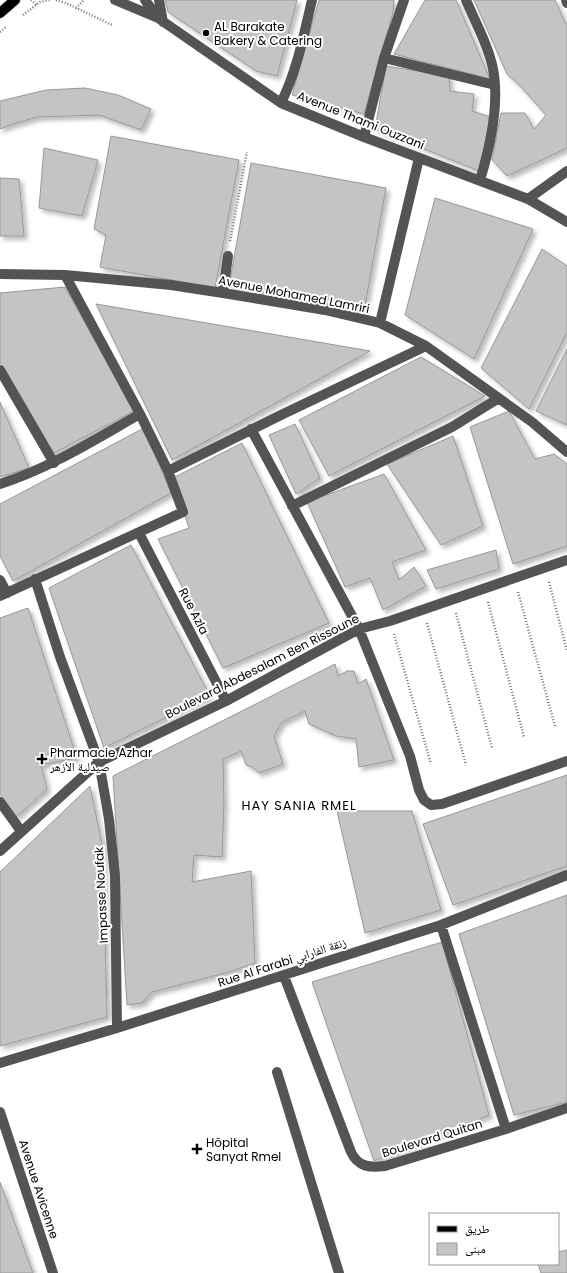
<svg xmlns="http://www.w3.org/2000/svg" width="567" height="1273" font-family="Poppins,'Noto Naskh Arabic',sans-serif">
<defs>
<filter id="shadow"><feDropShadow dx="3.5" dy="3.5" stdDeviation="2" flood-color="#0004"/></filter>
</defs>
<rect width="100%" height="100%" fill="#fff"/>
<!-- building -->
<path fill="#c4c4c4" stroke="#989898" filter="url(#shadow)" d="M165 0H297L277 76 256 71 168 12Z
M319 0H394L393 12 364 114 292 95Z
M425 0H456L490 79 394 54Z
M474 0H555L567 27V148L507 176 492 160 501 113H525L534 129 546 115 520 86 507 74Z
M386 66 449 76 450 91 474 94 472 111 491 117 479 171 375 129Z
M85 88 118 95 151 109 141 130 99 115 37 117 13 124 0 129V101L46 90Z
M111 136 239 160 215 288 100 267 106 235 94 229Z
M44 148 98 160 82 216 39 208Z
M251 163 386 188 364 311 229 286Z
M0 178 19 179 24 236H0Z
M435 198 533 229 474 359 405 315Z
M542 249 567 266V332L529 409 481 368Z
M65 287 134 411 52 454 0 362V293Z
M96 304 370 351 172 460Z
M567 349V425L536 411Z
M421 357 485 396 329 476 299 420Z
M0 402 29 468 0 477Z
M509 411 535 459 554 454 567 464V546L513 564 470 427Z
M295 424 320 478 296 494 269 435Z
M144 428 171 493 13 581 0 556V504Z
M453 436 483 526 441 545 387 464Z
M242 443 329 623 223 668 158 539 189 528 173 478Z
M384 474 426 550 392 562 399 580 414 567 426 586 383 610 370 578 345 587 307 502Z
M131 545 210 696 104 748 49 588Z
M496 550 499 569 436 589 427 570Z
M28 608 77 758 41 765 47 789 16 817 0 794V618Z
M335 664 338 676 347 671H354L358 684 366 679 394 760 359 767 356 739 336 736 309 724 305 711 281 723 274 736 283 764 259 773 252 767 246 765 241 751 223 759 224 803 222 857 194 855 192 882 251 871 255 963 229 972 152 992 142 1003 127 1005 113 776Z
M567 775V866L453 905 423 824Z
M90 786 103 849 107 1017 0 1046V872Z
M337 811H412L441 910 365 933Z
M567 895V1102L514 1115 459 934Z
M442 942 489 1115 374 1161 312 982Z
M0 1182 33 1273H0Z
M567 1250V1273H541L538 1264H558V1252Z"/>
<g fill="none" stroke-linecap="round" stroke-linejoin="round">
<defs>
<path id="major" d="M0 13 15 0"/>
</defs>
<!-- major casing -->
<use href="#major" stroke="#dbdbdb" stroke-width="12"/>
<!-- path -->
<path stroke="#767676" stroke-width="2.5" stroke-dasharray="1 2" stroke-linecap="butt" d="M31 0 37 5
M56 0 66 3 112 25
M76 8 84 0
M23 15 40 2 50 0
M0 32 6 27
M230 241 247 152
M549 582 567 651
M518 592 555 726
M488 602 524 737
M456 613 492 748
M427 623 466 765
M394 634 431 764"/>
<!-- minor -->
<path stroke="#545454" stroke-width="10" d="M115 0 158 18 281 103 364 137 528 199 567 222
M145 0 158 18
M159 0 163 22
M466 0C474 19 484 37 490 57 502 94 491 144 480 180
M566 0 567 3
M384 58 495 85
M281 103C297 71 304 34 312 0
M364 137 384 58 404 0
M528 199 567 171
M0 274 65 275 171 285 223 293 325 310 380 323 426 346 532 422 567 452
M223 293 228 256
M380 323 419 158
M0 370 54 463
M251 429 359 629 410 756 419 790 424 800 431 805 442 804 567 761
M168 471 283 414 426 346
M0 484C50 468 94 440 140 414
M292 506 452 427 499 398
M139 533 226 701
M35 579 60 657 99 762 109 819 115 876 117 1028
M0 580 7 593
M0 596 183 512 168 471 140 414 65 275
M0 802 21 831
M0 851 99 762 226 701 359 629 390 621 567 560
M441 925 506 1129
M284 976 351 1152C358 1167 370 1168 385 1166L506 1129 567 1108
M0 1063 117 1028 441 925 567 875
M277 1072 339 1273
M0 1112 53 1273"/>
<!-- major -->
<use href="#major" stroke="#000" stroke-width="10"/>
</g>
<!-- markers -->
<g fill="#000" stroke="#fff" stroke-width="1.5">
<circle cx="206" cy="33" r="4"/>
<path d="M40 753h4v4h4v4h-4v4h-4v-4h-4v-4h4z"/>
<path d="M195 1143h4v4h4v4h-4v4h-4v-4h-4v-4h4z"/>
</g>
<g text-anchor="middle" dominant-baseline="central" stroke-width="4" stroke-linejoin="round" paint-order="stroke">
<!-- poi labels -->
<g font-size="12" fill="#000" stroke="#fff" text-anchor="start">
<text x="214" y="26">AL Barakate<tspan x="214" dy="14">Bakery &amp; Catering</tspan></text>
<text x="50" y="752">Pharmacie Azhar<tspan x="50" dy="14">صيدلية الأزهر</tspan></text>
<text x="206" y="1142">Hôpital<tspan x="206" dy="14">Sanyat Rmel</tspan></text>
</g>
<!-- street labels -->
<g font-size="12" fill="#000" stroke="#fff">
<text transform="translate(361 120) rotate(22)">Avenue Thami Ouzzani</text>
<text transform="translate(294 294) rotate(11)">Avenue Mohamed Lamriri</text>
<text transform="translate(194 611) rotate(63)">Rue Azla</text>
<text transform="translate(262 666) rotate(-27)">Boulevard Abdesalam Ben Rissoune</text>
<text transform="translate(101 895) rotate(-93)">Impasse Noufak</text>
<text transform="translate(282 962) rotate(-18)">Rue Al Farabi زنقة الفارابي</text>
<text transform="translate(432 1138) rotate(-17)">Boulevard Quitan</text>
<text transform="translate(39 1189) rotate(72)">Avenue Avicenne</text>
</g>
<!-- neighbourhood labels -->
<g font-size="13" letter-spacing="1" fill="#000" stroke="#fff">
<text x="299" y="805">HAY SANIA RMEL</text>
</g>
</g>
<!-- legend -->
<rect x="429" y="1213" width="130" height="52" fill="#ffffff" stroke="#999999"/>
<rect x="437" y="1226" width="20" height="6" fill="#000000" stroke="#999999"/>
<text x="465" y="1233" font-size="12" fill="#000000">طريق</text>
<rect x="437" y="1243" width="20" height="12" fill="#c4c4c4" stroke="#999999"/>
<text x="465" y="1253" font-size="12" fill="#000000">مبنى</text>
</svg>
